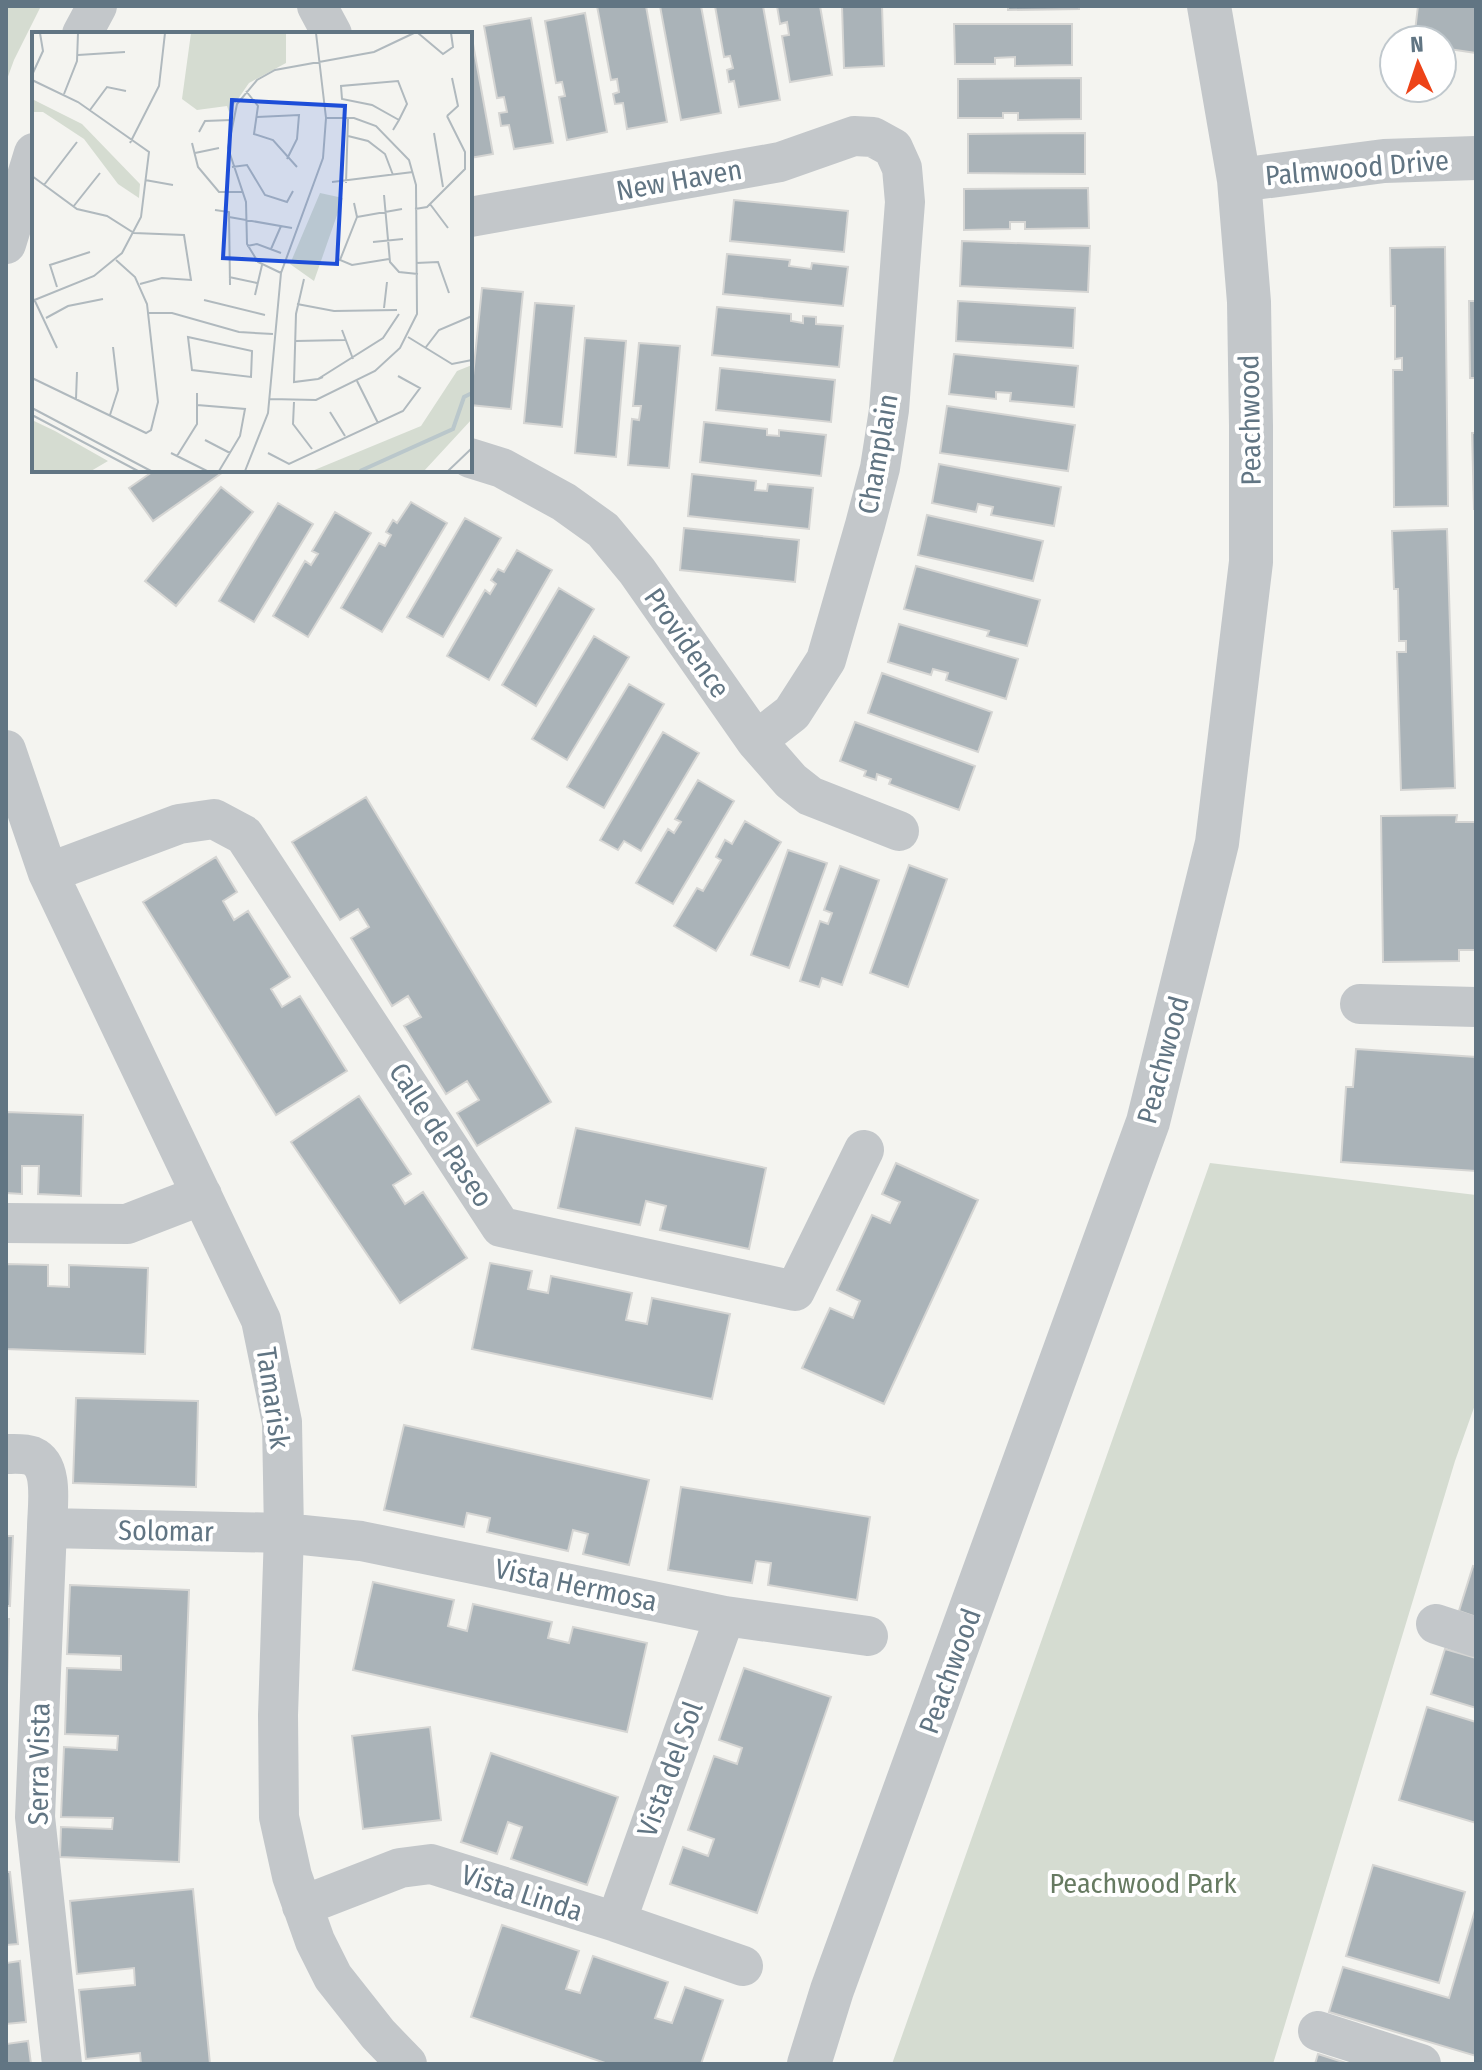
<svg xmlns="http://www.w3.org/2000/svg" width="1482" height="2070" font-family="'Fira Sans Condensed',sans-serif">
<rect width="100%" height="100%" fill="#f4f4f0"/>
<!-- green -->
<path fill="#d5dcd1" d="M6 6H41L14 60 6 82Z
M1210 1163 1476 1195V1402L1455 1461 1273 2064H892Z"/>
<!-- building -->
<path fill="#aab3b8" stroke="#d5d5d3" stroke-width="2" d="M597 6H646L667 122 627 129 623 103 615 104 613 94 619 92 617 79 611 80Z
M660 6H701L721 113 681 120Z
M715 6H763L780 100 739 107 734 81 729 82 727 70 733 68 730 56 724 57Z
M777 6H820L832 75 790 82 782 36 789 35 787 22 780 24Z
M842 6H882L884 66 844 68Z
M1008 6H1079V9L1008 10Z
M1418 6H1476V53L1442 48V40H1414Z
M585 13 607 132 567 140 559 97 565 96 562 82 556 83 545 21Z
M531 18 553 143 514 149 509 125 501 126 499 113 507 112 504 97 497 98 484 26Z
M954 24H1072V65L1015 66V57L995 58V64H955Z
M471 33 493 154 470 158V34H468Z
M1081 78V119L1018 120V113H1003V118H958V79Z
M1085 133V174L968 173V134Z
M1088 188 1089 228 1025 229V222H1010V229L964 230V189Z
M734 200 848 211 844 252 730 241Z
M962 241 1090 246 1088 292 960 286Z
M1445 247 1448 506 1394 507 1393 370H1402V358L1395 359V306H1391L1390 248Z
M727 254 790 260 789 266 811 269 812 263 848 267 843 306 723 294Z
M482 288 523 292 511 409 470 405Z
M958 301 1075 308 1073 348 956 341Z
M1469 301H1476V378H1470Z
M535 303 574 306 562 427 524 423Z
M717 307 791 314V321L803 323V316L816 317V324L843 326 839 367 712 355Z
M585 338 626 341 616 457 575 453Z
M639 343 680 346 669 468 628 465 632 419 639 420 641 406H633Z
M954 354 1078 366 1074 407 1010 401 1011 393 996 392V399L949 394Z
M720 368 835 380 831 422 716 410Z
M947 406 1075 425 1068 471 940 453Z
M704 422 767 429V435L779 436V430L826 435 821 476 700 462Z
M1472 433H1476V509H1474Z
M939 464 1061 487 1054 526 991 515 993 507 978 504 976 512 932 503Z
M155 470H226L153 521 129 488Z
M692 474 756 481 755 490 767 491 768 484 813 488 809 529 688 516Z
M221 487 253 512 176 606 145 581Z
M411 502 447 523 382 632 341 608 379 543 385 546 391 535 386 532 393 520 397 523Z
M278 503 313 524 254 622 219 601Z
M335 512 371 533 308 637 273 616 305 561 311 565 318 554 312 551Z
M927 515 1043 541 1033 581 918 555Z
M465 518 501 538 443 637 407 617Z
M684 528 799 540 795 582 680 570Z
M1447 529 1455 788 1401 790 1397 652H1406V641H1399L1398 589H1394L1392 531Z
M517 550 552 570 489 680 447 656 485 590 490 594 496 584 491 580 498 569 504 572Z
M916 566 1040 600 1027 646 987 636 989 631 904 609Z
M559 588 594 609 536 706 502 685Z
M899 624 1018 659 1006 699 946 680 948 673 933 669 931 675 888 662Z
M594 636 629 657 567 760 532 739Z
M882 673 992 712 978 752 868 713Z
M629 684 664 704 604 808 567 787Z
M855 722 975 766 959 810 889 784 891 779 877 774 876 780 864 776 866 771 840 761Z
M663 732 699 753 641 851 624 841 618 850 600 840Z
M698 780 734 801 673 904 636 883 668 829 674 833 681 822 675 819Z
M366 797 551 1102 477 1146 457 1113 479 1100 467 1081 446 1094 404 1026 421 1017 408 996 392 1006 351 938 369 927 358 909 340 920 292 842Z
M1457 815 1456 822H1476V950H1459V961L1383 962 1381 816Z
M745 821 781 842 716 951 674 926 697 888 703 891 721 860 716 857 725 840 732 844Z
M788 850 827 863 789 968 751 955Z
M216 857 237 892 223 901 234 920 248 911 290 977 271 989 282 1007 300 996 347 1071 276 1115 143 902Z
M909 865 947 879 908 987 870 973Z
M840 866 879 880 842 985 822 978 819 987 800 981 820 921 828 924 832 913 824 910Z
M1356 1049 1476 1057V1171L1341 1162 1346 1087H1353Z
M359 1096 411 1174 393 1185 405 1204 423 1192 467 1258 400 1303 291 1142Z
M6 1112 83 1115 81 1196 38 1194 39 1166H22V1194L6 1193Z
M576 1128 766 1168 749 1249 660 1230 666 1206 646 1201 640 1225 558 1208Z
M896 1163 978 1200 884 1404 802 1368 830 1308 853 1318 860 1301 837 1290 872 1215 890 1223 900 1202 882 1194Z
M490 1263 532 1271 528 1289 548 1293 551 1276 632 1293 626 1320 647 1324 652 1298 730 1314 712 1399 472 1349Z
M6 1264 48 1265V1286L69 1287V1265L148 1268 145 1354 6 1349Z
M76 1398 198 1401 196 1487 73 1483Z
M404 1425 649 1480 629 1565 583 1554 588 1534 573 1530 568 1551 487 1532 490 1518 467 1513 464 1527 384 1510Z
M681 1487 870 1517 857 1600 768 1585 771 1563 756 1561 752 1583 668 1570Z
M6 1536H13L10 1606H6Z
M1473 1566 1476 1567V1617L1459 1611Z
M373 1582 454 1600 448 1626 467 1631 473 1604 552 1622 548 1638 569 1643 573 1627 647 1643 627 1732 353 1670Z
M70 1585 189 1590 179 1862 60 1857 61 1827 112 1829 113 1818 61 1817 64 1747 117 1750 118 1736 65 1734 67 1668 121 1670V1656L67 1654Z
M6 1619H9L7 1685H6Z
M1445 1649 1476 1658V1708L1431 1694Z
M744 1668 831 1697 757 1913 670 1884 683 1847 708 1856 714 1839 688 1830 714 1756 737 1764 742 1748 719 1740Z
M1427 1707 1476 1722V1823L1399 1800Z
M430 1727 441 1820 363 1829 352 1736Z
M491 1753 618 1797 587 1885 511 1859 522 1827 508 1822 497 1854 461 1842Z
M1373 1865 1465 1892 1439 1983 1346 1956Z
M6 1872H10L18 1944 6 1945Z
M193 1889 210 2064H141L140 2053 86 2059 79 1990 135 1985 134 1968 77 1974 70 1901Z
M1476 1907V2056L1329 2012 1343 1967 1449 1998Z
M502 1925 579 1951 566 1989 580 1993 593 1956 668 1982 655 2018 672 2023 685 1987 723 2000 701 2064H608L471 2017Z
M20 1961 26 2022 6 2024V1963Z
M28 2041 31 2064H6V2044Z
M1318 2054 1349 2064H1315Z"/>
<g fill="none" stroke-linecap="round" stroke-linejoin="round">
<!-- minor -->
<path stroke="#c3c7ca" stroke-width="40" d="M317 6 332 34
M82 34 97 6
M470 217 780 162 854 136 873 137 893 148 902 168 905 202 889 410 880 468 865 525 826 660 792 713 756 741
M6 244 34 153
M470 458 502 468 564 502 603 530 637 571 756 741 791 781 810 796 899 831
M6 750 48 873 261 1320 282 1422 284 1533 278 1715 279 1817 292 1876 315 1941 333 1977 378 2034 407 2064
M48 873 179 824 214 819 244 835 501 1227 795 1291 864 1150
M1360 1004 1476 1007
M6 1223 127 1224 202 1195
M6 1454C14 1454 24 1453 32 1456 55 1466 47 1508 47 1528L35 1817 62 2064
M47 1528 284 1533 361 1541 725 1616 868 1636
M1436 1624 1476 1637
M302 1906 400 1868 431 1864 616 1922 743 1966
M616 1922 725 1616
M1318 2031 1421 2064"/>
<!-- tertiary -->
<path stroke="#c3c7ca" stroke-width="44" d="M1239 180 1384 161 1476 158
M809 2064 832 1990 1148 1122 1217 843 1251 562V426L1249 302 1239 180 1209 6"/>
</g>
<g text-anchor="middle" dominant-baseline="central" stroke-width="8" stroke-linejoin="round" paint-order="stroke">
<!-- street labels -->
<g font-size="28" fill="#617583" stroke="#fff">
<text transform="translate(1357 168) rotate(-5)">Palmwood Drive</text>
<text transform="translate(679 180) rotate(-10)">New Haven</text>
<text transform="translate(1250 420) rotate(-91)">Peachwood</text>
<text transform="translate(878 454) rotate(-80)">Champlain</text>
<text transform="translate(687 643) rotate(55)">Providence</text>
<text transform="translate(1163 1060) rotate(-75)">Peachwood</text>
<text transform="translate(441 1135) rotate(57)">Calle de Paseo</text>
<text transform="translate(273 1398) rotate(82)">Tamarisk</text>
<text transform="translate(166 1531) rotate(1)">Solomar</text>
<text transform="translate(576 1585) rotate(12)">Vista Hermosa</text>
<text transform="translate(950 1671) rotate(-70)">Peachwood</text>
<text transform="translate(39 1764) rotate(-89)">Serra Vista</text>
<text transform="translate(670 1769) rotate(-70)">Vista del Sol</text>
<text transform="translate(522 1893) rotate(18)">Vista Linda</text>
</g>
<!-- park labels -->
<g font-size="28" fill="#667a61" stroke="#fff">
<text x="1143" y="1883">Peachwood Park</text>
</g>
</g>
<!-- overview -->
<g transform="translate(32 32)">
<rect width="440" height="440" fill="#f4f4f0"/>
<path d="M159 1H254V31L217 51 197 80 195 74 165 78 150 67ZM0 67 50 92 108 152 107 166 86 152 52 107 11 80H0ZM288 161 311 166 282 249 258 232ZM440 333V387L392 439H280L389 394 425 339ZM0 388 23 399 76 429 59 439H0Z" fill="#d5dcd1"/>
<path fill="none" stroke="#bac7cb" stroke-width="4" d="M328 439 421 397 432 365 440 361"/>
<path fill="none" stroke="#b0b9be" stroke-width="2" d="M386 1 411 22 421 15 419 1M46 23 93 20M0 43 11 19 8 1M0 48 46 70 117 120 109 185 90 221 62 244 0 269M214 59 226 74 222 102 241 108 265 135M32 62 45 29 46 1M58 78 75 55 94 59M415 84 426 74 420 46M225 85 267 83 265 107 255 127M361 98 367 88 375 72 366 49 309 54 310 67 340 73 367 88M167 100 173 89 199 88M402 101 411 155M316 104 336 109 353 122 361 143M98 111 127 54 133 1M160 111 166 135 187 160H210M163 121 187 116M200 135 215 133 233 163 255 170 261 159M0 144 45 177 75 184 102 201 152 203 159 248 130 246 108 252M113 148 141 153M300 150 381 140M314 151 316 86M12 153 45 110M352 163 358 230 367 240 386 242M322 171 325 185 308 228 320 233 357 227M398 172 416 196M41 175 68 141M383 177 395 175 433 137V120L415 84M183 178 197 180 198 253M197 185 260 196M325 185 370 177M341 210 371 207M215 214 225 212 249 221M239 217 249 194M384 231 406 230 417 261M249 241 226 230 215 212 214 170 196 116 205 72 225 48 243 38 342 20 382 1M197 245 225 251M272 247 264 282 262 350 286 347M25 255 18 233 58 220M223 263 230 233M2 267 25 316M172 268 233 283M265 272 302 279 365 278M352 276 355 250M117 281H140L207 300 241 302M14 286 36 274 71 267M310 298 321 327M156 305 220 319 219 345 160 338ZM376 305 420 332 440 328M264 309 313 308M394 315 407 298 440 284M291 345 286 347 351 306 367 282M0 346 114 401 119 398 126 370 115 272 103 245 84 228M325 349 346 391M44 367 45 340M238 367 284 368 343 339 368 316 385 282 384 153 377 128 344 94 322 86H294M262 370 261 392 280 417M165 373 213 377 208 404 187 439M0 376 119 439M298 380 313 404M0 383 106 439M78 383 86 358 81 315M173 408 198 421M139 421 175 439M236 421 257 432 371 379 388 356 366 344M145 424 165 392V361M213 439 236 381 249 241 291 126 294 86 284 1M416 439 440 416"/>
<path fill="#1d4ed8" fill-opacity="0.15" stroke="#1d4ed8" stroke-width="4" d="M200 68 313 74 305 232 191 226Z"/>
<rect width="440" height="440" fill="none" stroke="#617583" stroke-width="4"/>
</g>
<!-- border -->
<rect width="1482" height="2070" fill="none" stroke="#617583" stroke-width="16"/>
<!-- north arrow -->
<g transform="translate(1418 64) rotate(357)"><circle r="38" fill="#ffffff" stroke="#c0c8cd" stroke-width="2"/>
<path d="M0-6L14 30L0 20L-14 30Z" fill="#ed4318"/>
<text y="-12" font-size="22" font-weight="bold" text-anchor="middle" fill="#617583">N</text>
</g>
</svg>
